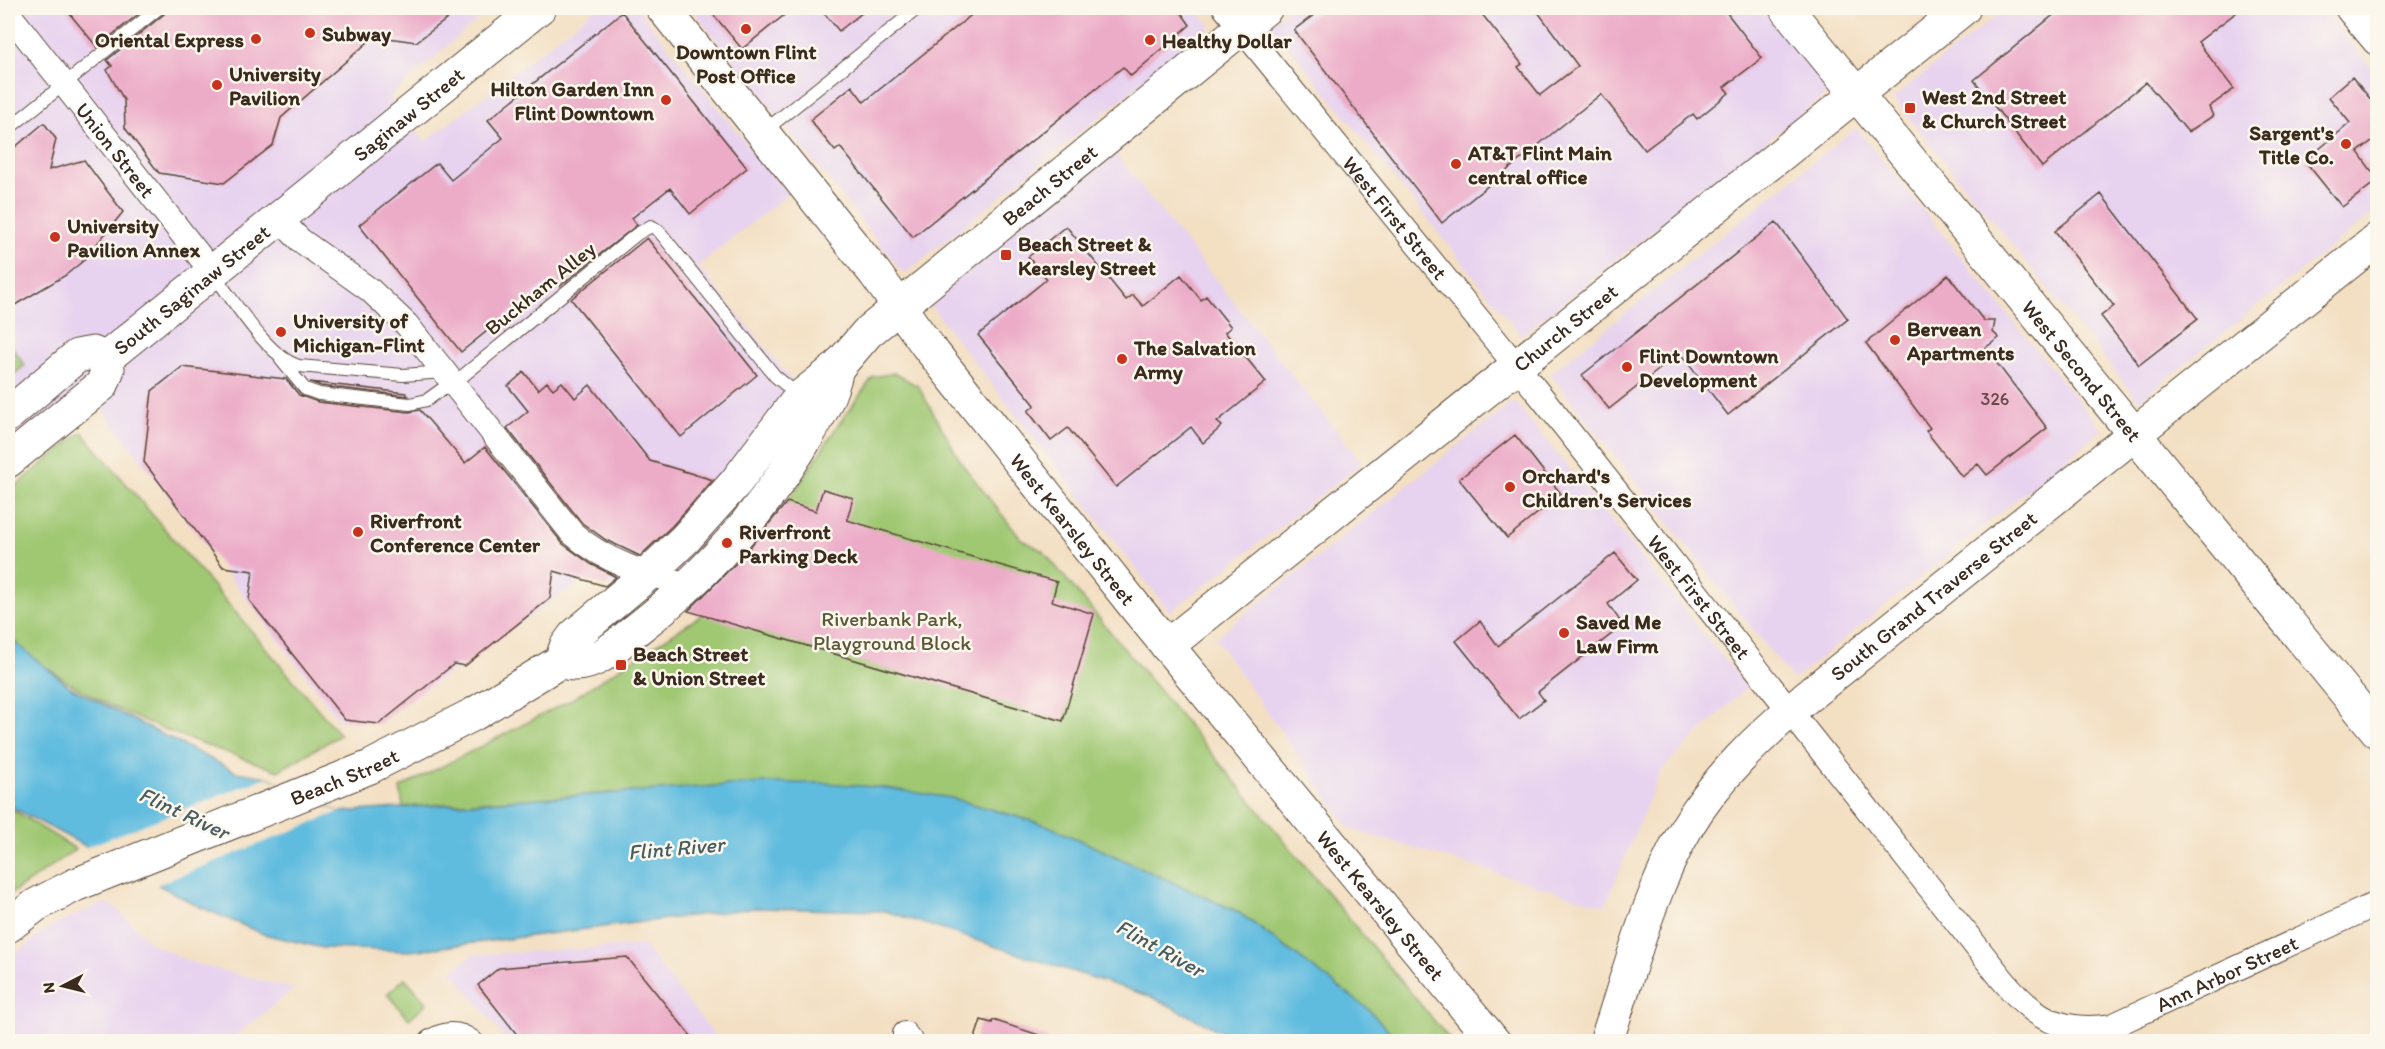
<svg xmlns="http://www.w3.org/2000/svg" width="2385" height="1049" font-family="Itim,sans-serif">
<rect width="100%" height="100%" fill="#fbf7ec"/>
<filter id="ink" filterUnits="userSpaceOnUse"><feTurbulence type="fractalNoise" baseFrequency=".0167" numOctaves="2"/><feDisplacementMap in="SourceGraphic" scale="12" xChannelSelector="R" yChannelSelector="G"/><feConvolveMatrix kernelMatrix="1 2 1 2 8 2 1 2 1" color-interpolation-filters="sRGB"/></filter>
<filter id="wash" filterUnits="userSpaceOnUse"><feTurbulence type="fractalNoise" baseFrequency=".008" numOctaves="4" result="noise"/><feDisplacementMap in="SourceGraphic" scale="24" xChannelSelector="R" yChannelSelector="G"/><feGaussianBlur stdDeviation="1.35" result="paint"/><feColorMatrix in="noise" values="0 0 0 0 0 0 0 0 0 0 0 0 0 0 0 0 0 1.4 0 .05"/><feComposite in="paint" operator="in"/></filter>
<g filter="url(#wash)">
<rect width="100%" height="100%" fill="#f3dfc2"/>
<!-- built -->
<path fill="#e7d2ef" d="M8 8H491L389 97 425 142 596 8H637L788 194 698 266 797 386 726 481 1050 577 1061 717 584 579 378 722 340 721 100 407 8 444Z
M691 8H1195L1211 27 904 274Z
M1290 8H1761L1829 92 1521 335 1270 23Z
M2006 8H2322L2377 74V210L2139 401 1893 98Z
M1856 128 2102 430 1793 680 1550 374Z
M1112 150 1362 463 1170 612 926 300Z
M1514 401 1747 687 1661 770 1605 906 1350 829 1215 638Z
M103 903 113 905 151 943 190 962 294 989 228 1041H8V959L48 928Z
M643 945 719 1041H507L452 971 472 955Z"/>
<!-- green -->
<path fill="#a0c873" stroke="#6e7948" stroke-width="1.5" d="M8 342 25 365 8 379Z
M894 373 918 386 963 465 1021 539 1043 551 1451 1041H1398L1368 1009 1238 912 1046 825 951 798 853 785 763 783 403 807 400 788 569 701 722 602 836 428 873 377Z
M82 432 340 735 278 771C180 735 86 709 8 636V492Z
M8 807 76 849 8 896Z
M405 978 427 1003 409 1019 387 994Z"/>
<!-- water -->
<path fill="#61bcdf" stroke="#4e737e" stroke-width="1.5" d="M8 637 72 688 116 711 236 772 267 777 339 812 763 783H825L886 788 951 798 1046 825 1238 912 1368 1009 1398 1041H1240L1152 997 885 911 754 908 410 951 323 948 263 934 198 906 8 805Z"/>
<!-- pier -->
<path fill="#f3dfc2" d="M267 777 339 812 154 886 84 848Z"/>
<g id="blocks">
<!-- building -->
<path fill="#ecacc8" d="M65 8H146L97 47Z
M167 8H462L416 42 375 36 281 118 273 145 224 183 159 173 125 128 124 100 107 70 112 66 107 60 164 14Z
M708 8H793L742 49Z
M820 8H868L839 31Z
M980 8H1178L1190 25 1131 76 1123 67 913 237 840 147 835 151 810 120 852 86 864 102Z
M1323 8H1477L1522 64 1518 67 1540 95 1578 66 1535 8H1723L1762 58 1724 87 1729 93 1697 119 1693 114 1645 150 1601 94 1442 223 1294 30Z
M2062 8H2242L2198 42 2234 89 2209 107 2213 116 2188 132 2146 82 2042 167 1974 80Z
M622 12 747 168 690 214 670 188 632 218 637 225 560 286 555 279 545 287 544 285 461 352 359 225 437 163 451 180 503 138 488 120Z
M2352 77 2378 108V136L2358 152 2378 180 2342 207 2305 161 2350 123 2329 97Z
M44 123 56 139 49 170 84 160 123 212 83 261 66 275 15 305 8 296V153Z
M2101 194 2198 319 2139 365 2101 316 2114 306 2055 231Z
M1776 222 1848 319 1728 415 1680 353 1609 409 1582 375Z
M1066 226 1126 300 1133 295 1143 306 1181 275 1201 300 1206 296 1231 327 1225 332 1266 382 1217 422 1222 426 1203 443 1191 427 1116 487 1068 428 1051 441 1028 411 1035 405 978 335 1047 279 1028 257Z
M647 238 757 375 681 437 571 299Z
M1948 275 1984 321H1995L1993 332 1999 338 1985 348 2047 428 1987 475 1978 464 1962 477 1926 431 1930 428 1866 343Z
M182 367 286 379 299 395 318 402 409 412 420 410 465 463 485 447 563 544 591 564 616 577 605 586 554 571 550 598 465 666 454 664 379 724 345 720 249 600 253 571 223 567 144 462 152 391Z
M524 372 538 390 547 382 553 389 562 382 575 398 590 385 650 461 713 480 672 526 640 556 606 540 582 523 507 428 528 411 508 386Z
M310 382 406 393 408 396 321 386Z
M1515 435 1561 494 1507 538 1459 479Z
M823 489 853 498 847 520 1057 582 1052 601 1094 614 1063 721 688 611 740 559 787 502 816 511Z
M1615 553 1637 580 1608 604 1623 625 1538 692 1544 700 1519 719 1456 641 1480 621 1498 646Z
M627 957 695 1041H522L478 985 499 968Z
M981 1020 992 1023 993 1020 1048 1038 1047 1041H974Z"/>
</g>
</g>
<g filter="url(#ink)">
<use href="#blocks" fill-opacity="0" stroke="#574537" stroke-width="1.5"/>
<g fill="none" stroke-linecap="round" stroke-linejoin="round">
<defs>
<path id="lane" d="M8 129 159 8
M763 132 918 8
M213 274C234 300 267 357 299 366L403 375 444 372
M281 360 305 389 319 394 410 404 427 400 452 382
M453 384 637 234 651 226 659 231 775 376 798 395"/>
<g id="street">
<path id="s1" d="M1225 8 1544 400 2002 979C2034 1018 2060 1034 2112 1026L2378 903"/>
<path id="s2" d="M8 13 213 273"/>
<path d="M279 219 300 240 370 290 407 325 572 533C606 563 646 574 688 585"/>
<path d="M905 1034 911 1042"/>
<path d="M431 1042C445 1033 457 1032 471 1042"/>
</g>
<g id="secondary">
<path id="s3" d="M663 8 874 272 927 345 1137 609 1494 1042"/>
<path id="s4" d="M1786 8 2378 732"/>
<path d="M2352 8 2378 39"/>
<path id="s5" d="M105 359 539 8"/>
<path d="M8 415 77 356 93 353 105 359 108 369 102 385 8 461"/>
<path id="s6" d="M1167 646 1964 8"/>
<path d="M561 661C590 673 616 645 637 629 702 579 756 519 799 450 815 423 831 399 837 368"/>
<path id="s7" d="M8 926 36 905 75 885 370 767 474 714 561 661 566 647 574 636 648 574 685 539 736 482 800 397 837 368 867 333 1266 8"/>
<path id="s8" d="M1606 1042C1630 971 1649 892 1687 827 1717 777 1759 737 1804 699L2378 239"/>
</g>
</defs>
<!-- lane casing -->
<use href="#lane" stroke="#574537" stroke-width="14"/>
<!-- street casing -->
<use href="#street" stroke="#574537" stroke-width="26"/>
<!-- secondary casing -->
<use href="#secondary" stroke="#574537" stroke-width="35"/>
<!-- lane -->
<use href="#lane" stroke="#fff" stroke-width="12"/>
<!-- street -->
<use href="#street" stroke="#fff" stroke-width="24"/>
<!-- secondary -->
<use href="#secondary" stroke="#fff" stroke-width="33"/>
</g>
</g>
<!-- markers -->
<g fill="#c8321e" stroke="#fbf7ec" stroke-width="2">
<circle cx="746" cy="29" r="6"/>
<circle cx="310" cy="33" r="6"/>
<circle cx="256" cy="39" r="6"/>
<circle cx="1150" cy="40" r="6"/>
<circle cx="217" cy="85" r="6"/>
<circle cx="666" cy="100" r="6"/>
<rect x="1904" y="102" width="12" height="12" rx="3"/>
<circle cx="2346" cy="144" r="6"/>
<circle cx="1456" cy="164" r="6"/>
<circle cx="55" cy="237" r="6"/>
<rect x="1000" y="249" width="12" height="12" rx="3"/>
<circle cx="281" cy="332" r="6"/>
<circle cx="1895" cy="340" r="6"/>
<circle cx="1122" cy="359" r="6"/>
<circle cx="1627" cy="367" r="6"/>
<circle cx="1510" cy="487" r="6"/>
<circle cx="358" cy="532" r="6"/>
<circle cx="727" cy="543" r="6"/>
<circle cx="1564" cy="633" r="6"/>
<rect x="615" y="659" width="12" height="12" rx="3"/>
</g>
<g text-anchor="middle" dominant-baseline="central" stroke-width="5" stroke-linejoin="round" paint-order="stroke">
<!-- number labels -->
<g font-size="18" fill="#674a48">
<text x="1995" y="399">326</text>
</g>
<!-- poi labels -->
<g font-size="21" font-weight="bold" fill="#3b2a1e" stroke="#fbf7ec" text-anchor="start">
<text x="322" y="33">Subway</text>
<text x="244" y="39" text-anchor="end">Oriental Express</text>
<text x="1162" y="40">Healthy Dollar</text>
<text x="746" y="51" text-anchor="middle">Downtown Flint<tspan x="746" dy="24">Post Office</tspan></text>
<text x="229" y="73">University<tspan x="229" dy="24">Pavilion</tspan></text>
<text x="654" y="88" text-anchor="end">Hilton Garden Inn<tspan x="654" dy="24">Flint Downtown</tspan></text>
<text x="1922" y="96">West 2nd Street<tspan x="1922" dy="24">&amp; Church Street</tspan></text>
<text x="2334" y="132" text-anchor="end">Sargent's<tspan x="2334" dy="24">Title Co.</tspan></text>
<text x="1468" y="152">AT&amp;T Flint Main<tspan x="1468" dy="24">central office</tspan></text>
<text x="67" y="225">University<tspan x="67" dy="24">Pavilion Annex</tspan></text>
<text x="1018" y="243">Beach Street &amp;<tspan x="1018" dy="24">Kearsley Street</tspan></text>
<text x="293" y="320">University of<tspan x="293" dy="24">Michigan-Flint</tspan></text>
<text x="1907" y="328">Bervean<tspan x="1907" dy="24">Apartments</tspan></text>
<text x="1134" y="347">The Salvation<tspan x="1134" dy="24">Army</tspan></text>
<text x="1639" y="355">Flint Downtown<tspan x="1639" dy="24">Development</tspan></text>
<text x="1522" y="475">Orchard's<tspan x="1522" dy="24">Children's Services</tspan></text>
<text x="370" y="520">Riverfront<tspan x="370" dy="24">Conference Center</tspan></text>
<text x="739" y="531">Riverfront<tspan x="739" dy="24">Parking Deck</tspan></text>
<text x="1576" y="621">Saved Me<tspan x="1576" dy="24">Law Firm</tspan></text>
<text x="633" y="653">Beach Street<tspan x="633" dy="24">&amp; Union Street</tspan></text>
</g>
<!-- street labels -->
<g font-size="21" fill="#3b2a1e" stroke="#fbf7ec">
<text stroke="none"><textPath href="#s5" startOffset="390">Saginaw Street</textPath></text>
<text stroke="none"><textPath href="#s2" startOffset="174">Union Street</textPath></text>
<text stroke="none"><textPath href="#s7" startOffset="1302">Beach Street</textPath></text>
<text stroke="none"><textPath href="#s1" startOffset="270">West First Street</textPath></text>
<text transform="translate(540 288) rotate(-39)">Buckham Alley</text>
<text stroke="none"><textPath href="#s5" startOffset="111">South Saginaw Street</textPath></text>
<text stroke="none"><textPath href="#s6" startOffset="510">Church Street</textPath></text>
<text stroke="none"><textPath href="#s4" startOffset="468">West Second Street</textPath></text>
<text stroke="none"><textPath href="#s3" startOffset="663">West Kearsley Street</textPath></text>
<text stroke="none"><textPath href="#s1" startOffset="756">West First Street</textPath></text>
<text stroke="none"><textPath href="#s8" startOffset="570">South Grand Traverse Street</textPath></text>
<text stroke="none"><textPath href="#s7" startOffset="369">Beach Street</textPath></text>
<text stroke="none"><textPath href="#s3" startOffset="1149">West Kearsley Street</textPath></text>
<text stroke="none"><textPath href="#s1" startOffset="1497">Ann Arbor Street</textPath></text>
</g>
<!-- park labels -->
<g font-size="21" fill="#595938" stroke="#fbf7ec">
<text x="892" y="618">Riverbank Park,<tspan x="892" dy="24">Playground Block</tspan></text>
</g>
<!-- water labels -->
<g font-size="22" font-style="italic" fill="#485d62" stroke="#fbf7ec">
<text transform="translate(184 813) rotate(25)">Flint River</text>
<text transform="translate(676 848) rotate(-5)">Flint River</text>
<text transform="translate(1160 948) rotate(29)">Flint River</text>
</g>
</g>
<!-- margin -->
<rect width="2385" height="1049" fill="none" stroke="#fbf7ec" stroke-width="30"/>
<!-- north arrow -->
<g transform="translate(63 986) rotate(263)" stroke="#fbf7ec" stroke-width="4.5" paint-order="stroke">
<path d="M0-4.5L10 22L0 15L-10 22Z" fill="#3b2a1e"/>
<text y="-9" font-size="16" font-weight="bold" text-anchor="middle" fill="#3b2a1e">N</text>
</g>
</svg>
